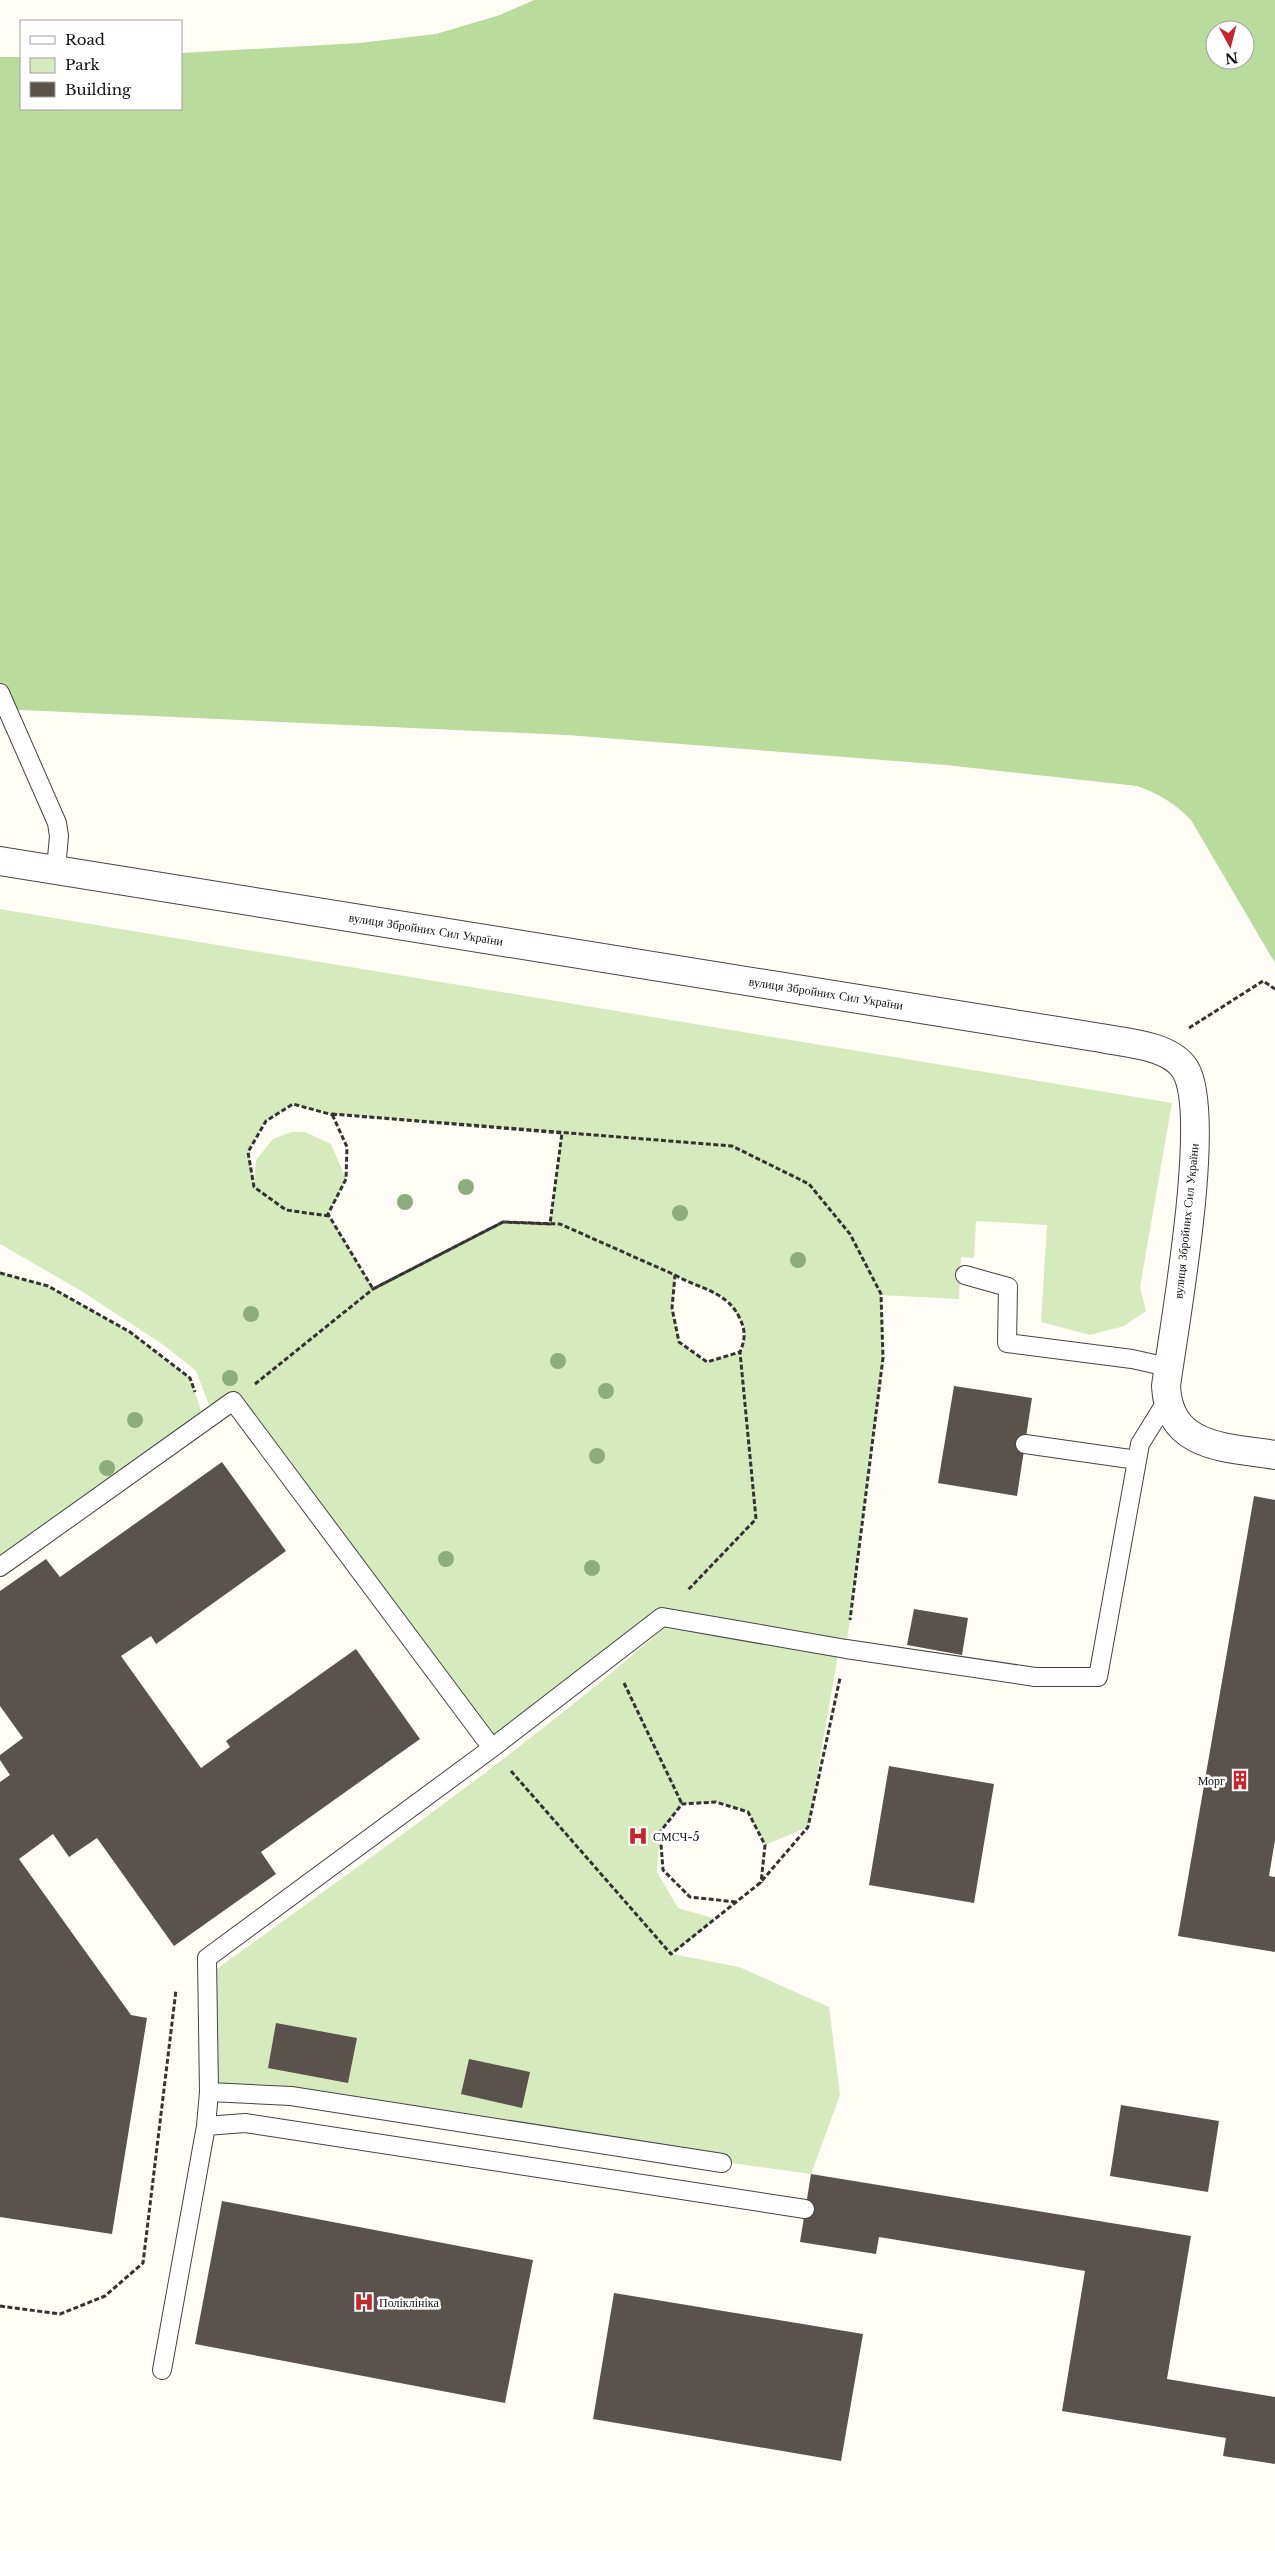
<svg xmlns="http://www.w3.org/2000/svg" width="1275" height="2551" font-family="'Libre Baskerville',serif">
<rect width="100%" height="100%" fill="#fffdf5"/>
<!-- green -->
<path fill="#d5ebbd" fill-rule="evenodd" d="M0 909 1172 1103 1140 1287 1146 1311 1124 1326 1090 1335 1041 1322 1047 1225 976 1221 974 1258 961 1257 959 1299 881 1295 883 1358 846 1649 662 1617 492 1748 233 1401 209 1405 196 1371 165 1346 83 1292 0 1244ZM293 1104 332 1114 562 1133 550 1224 503 1222 373 1289 328 1214 346 1179 331 1144 305 1132H292L273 1139 256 1160 254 1184 248 1151 266 1121ZM675 1276 729 1300 744 1328V1342L740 1352 707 1362 679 1342 672 1308Z
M0 1273 48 1286 130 1332 190 1378 205 1422 0 1567Z
M664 1628 838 1655 808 1827 765 1845 748 1812 716 1802 682 1804 660 1832 657 1872 678 1908 716 1919 672 1954 739 1967 829 2007 840 2095 811 2174 209 2092 207 1976C362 1863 520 1754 664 1628Z"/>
<!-- forest -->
<path fill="#b9dc9c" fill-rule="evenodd" d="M534 0H1275V963L1191 820C1175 803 1159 794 1137 786L946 765 567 735 0 709V57H21V109H181V53L359 43 436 34 500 15ZM1215 30H1245V60H1215Z"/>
<!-- building -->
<path fill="#5a524d" d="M954 1386 1032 1398 1017 1496 938 1483Z
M222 1462 286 1551 156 1644 151 1636 121 1656 201 1768 230 1747 226 1741 356 1649 420 1739 261 1852 276 1874 174 1946 97 1838 69 1857 53 1834 19 1859 131 2015 147 2018 112 2234 0 2217V1782L10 1775 0 1760V1755L23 1738 0 1706V1591L46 1559 60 1577Z
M1254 1496 1275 1500V1840L1269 1876 1275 1877V1952L1178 1936Z
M914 1609 968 1618 962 1655 907 1645Z
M889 1766 994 1784 974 1903 869 1885Z
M276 2023 357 2038 348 2083 268 2068Z
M469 2059 530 2072 522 2108 461 2094Z
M1121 2105 1219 2121 1208 2192 1110 2176Z
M811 2174 1191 2236 1167 2379 1275 2397V2464L1223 2456 1226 2438 1062 2411 1085 2271 879 2237 876 2254 800 2242Z
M222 2201 533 2260 505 2403 195 2344Z
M614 2293 863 2334 841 2461 593 2419Z"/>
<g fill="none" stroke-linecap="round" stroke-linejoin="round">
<defs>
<path id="lane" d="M0 693 57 823 59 836 56 869
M965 1275 1008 1287 1007 1343 1132 1359 1168 1367
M1025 1444 1137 1460
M0 1567 233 1401 492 1748 207 1958 209 2092 206 2126 162 2370
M492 1748 662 1617 846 1649 1035 1677H1098L1140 1444 1166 1402
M209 2092 291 2096 722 2163
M206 2126 245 2123 805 2209"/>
<path id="street" d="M0 861 1101 1038C1126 1043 1170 1045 1185 1069 1213 1114 1174 1326 1166 1386 1169 1449 1226 1447 1275 1455"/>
</defs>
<!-- lane casing -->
<use href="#lane" stroke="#444" stroke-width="20"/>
<!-- street casing -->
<use href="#street" stroke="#444" stroke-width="30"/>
<!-- path -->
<path stroke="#333" stroke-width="3" stroke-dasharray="5 2.5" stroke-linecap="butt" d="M1189 1028 1263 981 1275 989
M332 1114 732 1146 809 1184 850 1234 881 1294 883 1358 850 1620
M332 1114 562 1133 550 1224 503 1222 373 1289 328 1214 346 1179 347 1147Z
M329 1216 286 1210 254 1187 248 1152 266 1121 293 1104 333 1115
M0 1273 48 1286 130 1332 190 1378 195 1392
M675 1275C699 1289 728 1291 740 1319 746 1331 745 1340 740 1352
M255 1384 373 1289 503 1222 560 1224 675 1275 672 1308 679 1342 707 1362 740 1352 756 1519 687 1591
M624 1683 682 1804
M511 1771 671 1954 760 1883 808 1827 840 1678
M736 1902 690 1897 663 1870 660 1832 682 1804 716 1802 748 1812 765 1845 761 1883
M0 2306 60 2314 105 2296 143 2263 176 1990"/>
<!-- lane -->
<use href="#lane" stroke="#fff" stroke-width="18"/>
<!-- street -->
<use href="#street" stroke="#fff" stroke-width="28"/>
</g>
<!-- trees -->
<g fill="#8dad7f">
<circle cx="466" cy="1187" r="8"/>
<circle cx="405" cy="1202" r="8"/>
<circle cx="680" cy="1213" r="8"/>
<circle cx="798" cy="1260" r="8"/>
<circle cx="251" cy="1314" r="8"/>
<circle cx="558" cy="1361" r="8"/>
<circle cx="230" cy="1378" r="8"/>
<circle cx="606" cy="1391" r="8"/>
<circle cx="135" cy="1420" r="8"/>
<circle cx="597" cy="1456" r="8"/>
<circle cx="107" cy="1468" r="8"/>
<circle cx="446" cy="1559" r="8"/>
<circle cx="592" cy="1568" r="8"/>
</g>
<!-- icons -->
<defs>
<symbol id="building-bare" viewBox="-9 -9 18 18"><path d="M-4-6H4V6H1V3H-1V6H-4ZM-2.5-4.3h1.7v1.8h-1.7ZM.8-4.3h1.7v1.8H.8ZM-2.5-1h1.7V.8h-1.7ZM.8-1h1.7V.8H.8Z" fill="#c4262e" stroke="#fff" stroke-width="2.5" paint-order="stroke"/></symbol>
<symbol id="hospital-bare" viewBox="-9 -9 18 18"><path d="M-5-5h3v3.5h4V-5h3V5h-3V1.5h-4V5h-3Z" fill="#c4262e" stroke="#fff" stroke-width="2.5" paint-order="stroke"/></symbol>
</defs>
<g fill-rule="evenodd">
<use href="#building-bare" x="1226" y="1766" width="28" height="28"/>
<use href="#hospital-bare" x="624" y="1822" width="28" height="28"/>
<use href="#hospital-bare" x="350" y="2288" width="28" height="28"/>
</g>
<g text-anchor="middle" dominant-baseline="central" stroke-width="5" stroke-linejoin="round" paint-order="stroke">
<!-- street labels -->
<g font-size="12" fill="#111" stroke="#fff">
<text transform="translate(426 929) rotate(9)">вулиця Збройних Сил України</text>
<text transform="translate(826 993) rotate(9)">вулиця Збройних Сил України</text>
<text transform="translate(1186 1221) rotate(-84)">вулиця Збройних Сил України</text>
</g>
<!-- poi labels -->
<g font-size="12" fill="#111" stroke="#fff" text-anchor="start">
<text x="1225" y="1780" text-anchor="end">Морг</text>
<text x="653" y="1836">СМСЧ-5</text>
<text x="379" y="2302">Поліклініка</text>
</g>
</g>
<!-- legend -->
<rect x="20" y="20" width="162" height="90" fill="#ffffff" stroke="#a0a0a0"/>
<rect x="30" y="36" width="25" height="8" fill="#ffffff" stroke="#a0a0a0"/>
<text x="65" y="45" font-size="15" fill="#111111">Road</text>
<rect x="30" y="58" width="25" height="15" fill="#d5ebbd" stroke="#a0a0a0"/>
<text x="65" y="70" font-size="15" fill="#111111">Park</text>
<rect x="30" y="82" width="25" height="15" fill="#5a524d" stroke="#a0a0a0"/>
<text x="65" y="95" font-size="15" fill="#111111">Building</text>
<!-- north arrow -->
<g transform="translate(1230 45) rotate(173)"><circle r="24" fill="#ffffff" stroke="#a0a0a0"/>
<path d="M0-4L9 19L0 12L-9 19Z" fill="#c4262e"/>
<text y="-8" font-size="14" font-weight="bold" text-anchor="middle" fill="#111111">N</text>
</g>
</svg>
